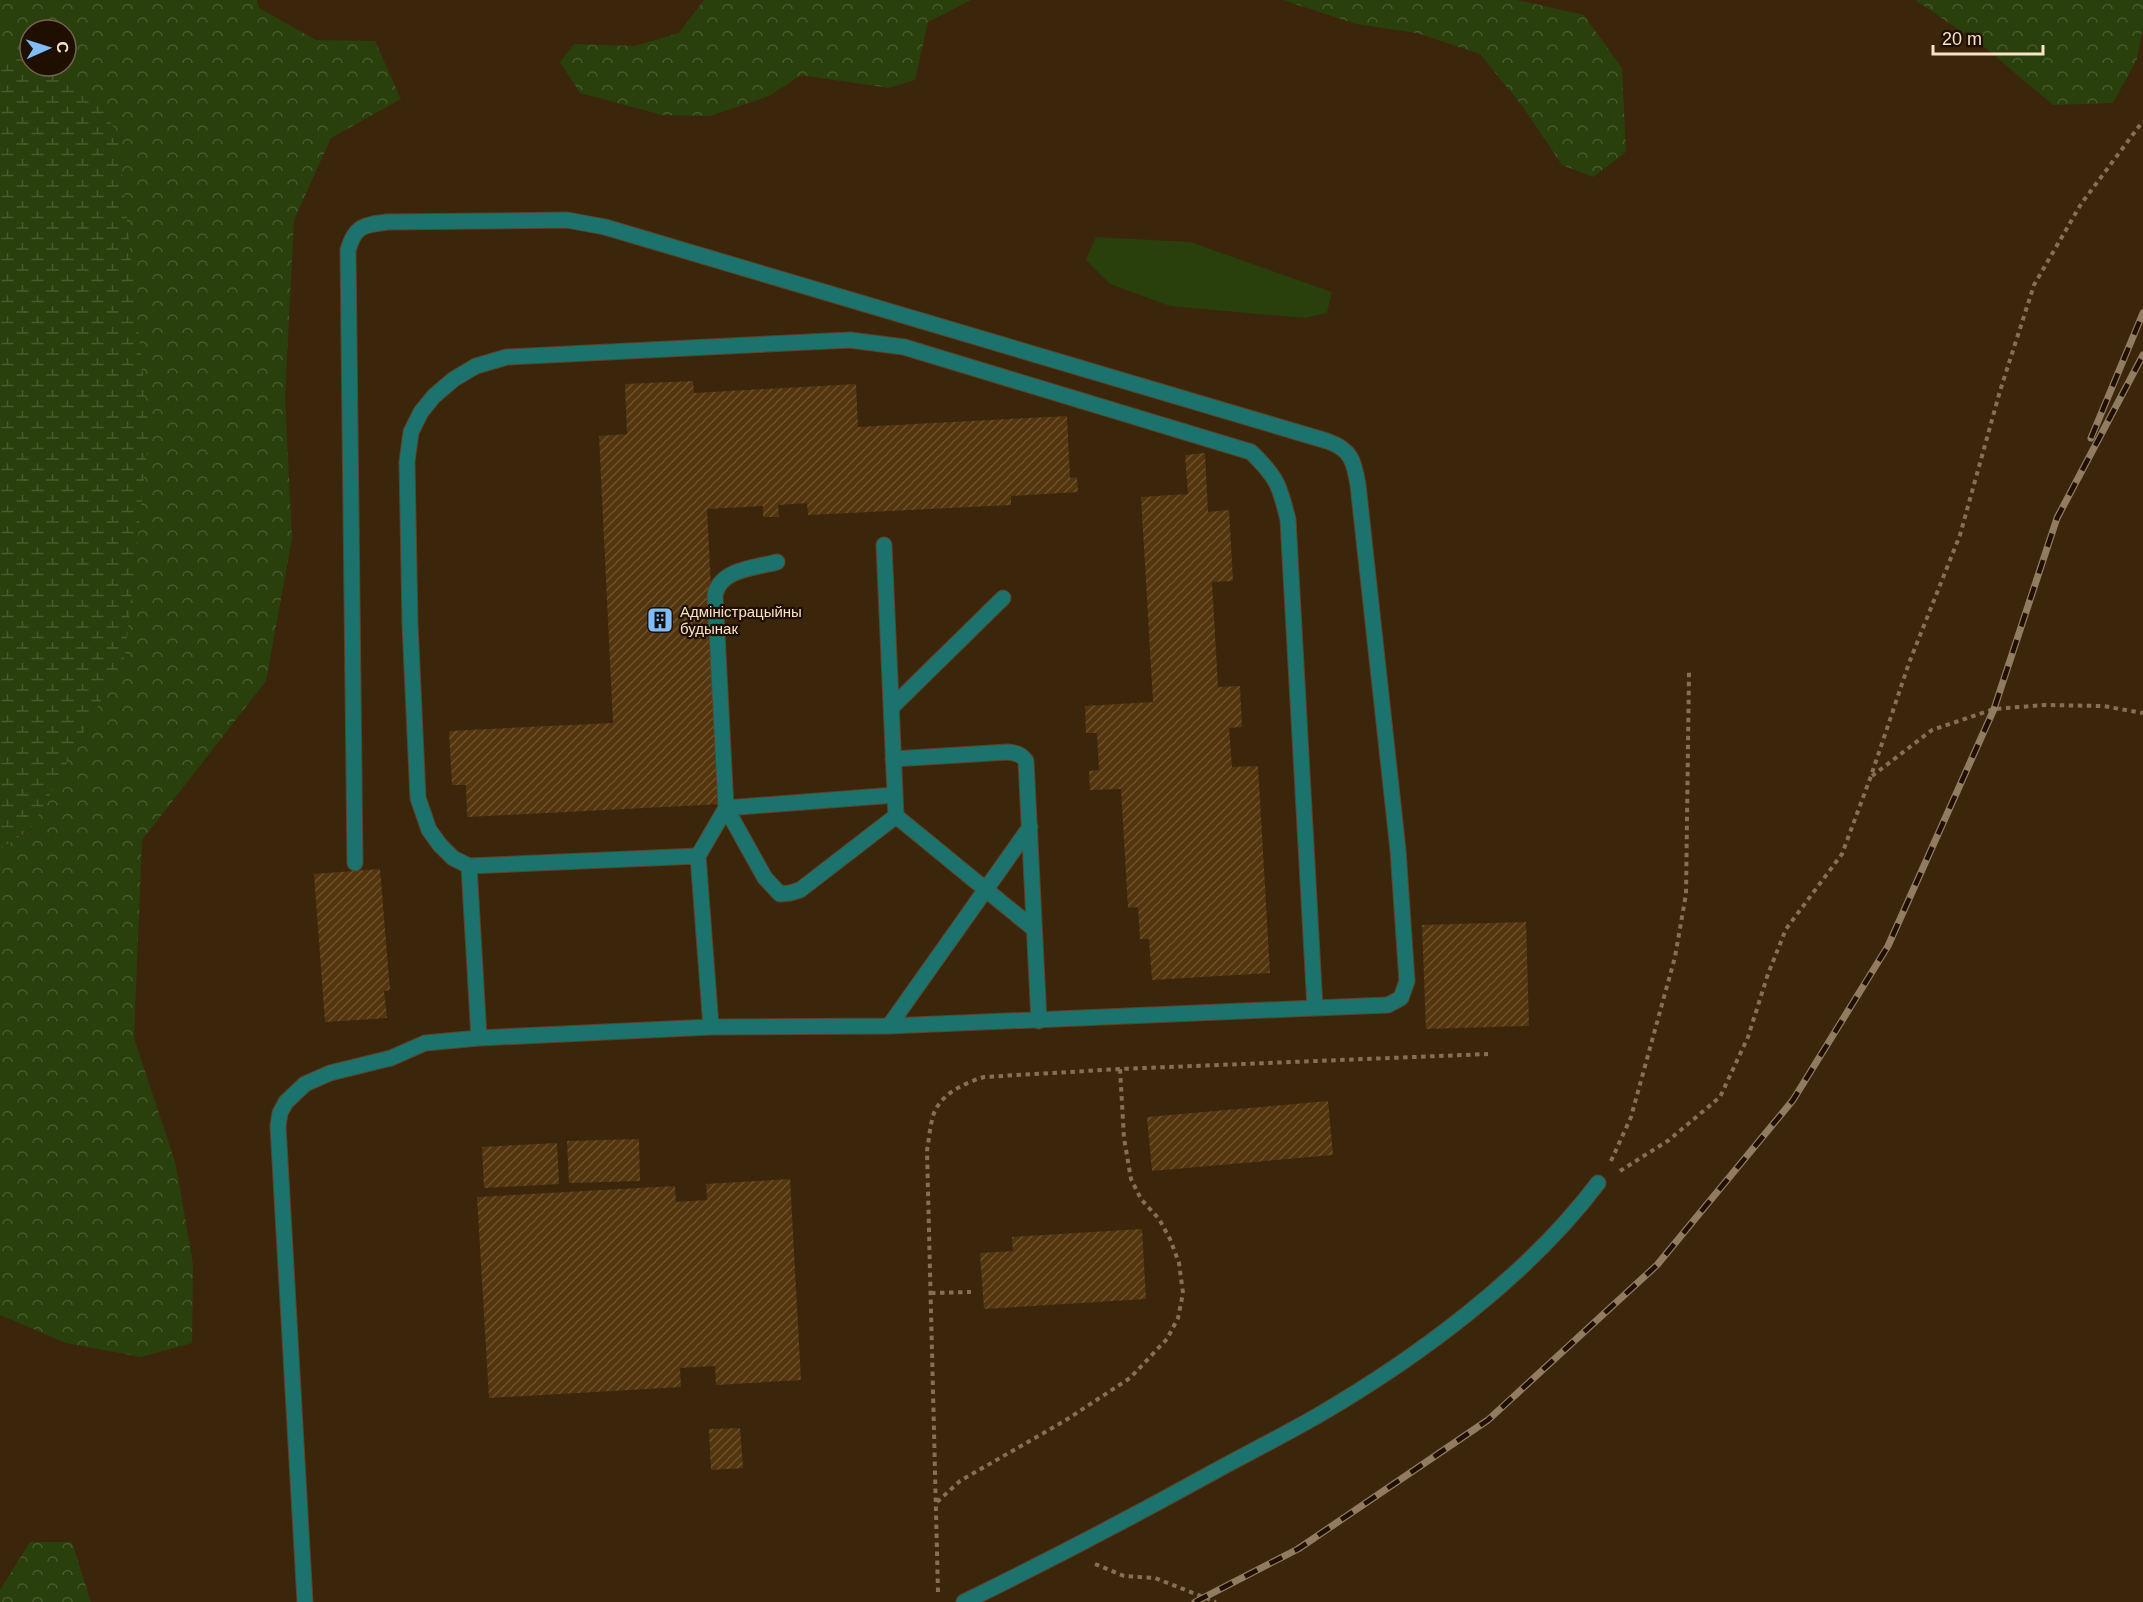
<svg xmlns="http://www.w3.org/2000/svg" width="2143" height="1602" font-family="Arial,sans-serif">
<defs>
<pattern id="forest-crowns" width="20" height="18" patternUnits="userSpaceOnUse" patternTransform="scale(1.5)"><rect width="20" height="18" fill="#293f0c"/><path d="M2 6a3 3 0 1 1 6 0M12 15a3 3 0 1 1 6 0" fill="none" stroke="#495a2e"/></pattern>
<pattern id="wetland-marsh" width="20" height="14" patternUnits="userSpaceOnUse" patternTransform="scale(1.5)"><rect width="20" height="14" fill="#293f0c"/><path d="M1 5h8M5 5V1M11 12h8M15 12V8" fill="none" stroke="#495a2e"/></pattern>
<pattern id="building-hatch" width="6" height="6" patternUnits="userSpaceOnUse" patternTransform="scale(1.5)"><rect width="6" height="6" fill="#53350e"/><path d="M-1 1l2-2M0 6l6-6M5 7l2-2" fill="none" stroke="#6c5230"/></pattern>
</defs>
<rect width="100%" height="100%" fill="#3b260b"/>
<!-- grass -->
<path fill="#293f0c" d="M1096 237 1190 242 1332 292 1327 313 1304 318 1170 306 1110 284 1086 260Z"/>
<!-- forest -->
<path fill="url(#forest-crowns)" d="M0 0H257L259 8 316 40 375 41 401 99 331 138 294 220 285 396 292 538 266 681 142 840 134 1038 176 1165 193 1265 192 1343 141 1357 66 1343 0 1315V849L32 829 88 87 36 66H66V30H30V63L0 51Z
M704 0H971L928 22 915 80 889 88 801 75 769 96 710 116 662 115 580 93 560 62 574 44 634 46 679 33Z
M1283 0H1517L1584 15 1622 68 1626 152 1593 177 1562 165 1523 107 1480 54 1417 33 1356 24Z
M1915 0H2143V26L2137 59 2113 103 2053 105 1987 49Z
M30 1542H72L91 1602H0V1590Z"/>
<!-- wetland -->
<path fill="url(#wetland-marsh)" d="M0 51 30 63V66H36L88 87 118 134 149 433 125 656 31 829 0 849Z"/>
<!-- building -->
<path fill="url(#building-hatch)" d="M693 381 694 393 856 384 858 427 1067 416 1070 478 1077 477 1078 492 1011 496V505L808 515 807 503 778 505 779 517H763V506L707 509 722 804 467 817 466 785H452L449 731 613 723 599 436 627 434 625 384Z
M1205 453 1208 512 1229 510 1233 581 1212 582 1218 687 1240 686 1242 727 1229 728 1232 767 1258 766 1270 973 1152 980 1149 939H1140L1138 907 1128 908 1121 789 1090 790 1089 771 1099 770 1097 733H1086L1085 706 1153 702 1141 497 1188 494 1185 455Z
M380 869 390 990 384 991 387 1018 325 1022 314 874Z
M1526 922 1529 1026 1426 1029 1422 925Z
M1328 1101 1333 1155 1152 1171 1147 1117Z
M639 1139 640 1181 569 1183 567 1141Z
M557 1143 559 1184 484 1188 482 1147Z
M790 1179 801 1380 716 1385 715 1366 680 1368 681 1387 489 1398 477 1197 675 1186 676 1202 707 1200 706 1184Z
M1142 1229 1146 1299 984 1309 980 1253 1013 1251 1012 1237Z
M740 1428 743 1468 711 1470 709 1429Z"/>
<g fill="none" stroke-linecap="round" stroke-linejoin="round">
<defs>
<path id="lane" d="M884 545 896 816 1034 929
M777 562C755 568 720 569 715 595L726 808 765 878 780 894 790 893 800 890 896 816
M891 708 1003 598
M893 759 1008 752C1016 753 1021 754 1026 761L1039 1021
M698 856 711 1027
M355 863 348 250C355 226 363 225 387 222L567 220 605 227 1327 441C1351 449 1354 461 1358 485L1398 850 1407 981 1401 998 1388 1005 1315 1008
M469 866 479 1038
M889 1026 1030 827
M305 1602 278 1126 280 1113 286 1102 305 1084 330 1073 391 1058 425 1043 479 1038 711 1027 889 1026 1315 1008 1288 520C1280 486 1277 477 1251 452L904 347 850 340 507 357 476 366 454 379 434 396 421 412 411 432 407 462 410 624 418 798 429 830 440 845 453 858 469 866 698 856 726 808 895 795
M964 1602C1050 1560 1134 1516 1217 1470 1250 1452 1284 1435 1317 1416 1417 1358 1528 1276 1598 1183"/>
</defs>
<!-- lane casing -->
<use href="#lane" stroke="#594429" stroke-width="17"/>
<!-- path -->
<path stroke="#856f55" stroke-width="4" stroke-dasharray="4.5 4.5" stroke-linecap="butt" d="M1872 776 1932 730 1994 709 2045 705 2103 706 2143 713
M1611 1161 1631 1117 1675 957 1686 894 1689 671
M1620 1171 1669 1140 1720 1097 1748 1037 1768 974 1786 929 1842 854 1871 776 1909 663 1960 535 2000 391 2034 285 2081 204 2143 121
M931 1293 971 1292
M937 1502 960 1481 1066 1420 1130 1378 1167 1339 1178 1318 1183 1293 1179 1263 1170 1239 1159 1219 1141 1199 1131 1179 1124 1138 1120 1069
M1095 1564 1124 1576 1155 1578 1216 1602
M938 1592 927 1151C929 1139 930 1125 934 1113 942 1093 965 1083 984 1077L1120 1069 1488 1054"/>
<!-- lane -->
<use href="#lane" stroke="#1c736e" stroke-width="15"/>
<defs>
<path id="rail" d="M2091 438 2143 313
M1195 1602 1298 1549 1488 1420 1657 1265 1793 1100 1888 946 1994 709 2057 518 2143 355"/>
</defs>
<!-- rail casing -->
<use href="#rail" stroke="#927c61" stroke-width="7"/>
<!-- rail -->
<use href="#rail" stroke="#1f0f00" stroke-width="4.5" stroke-dasharray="14" stroke-linecap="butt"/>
</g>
<!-- icons -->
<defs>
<symbol id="building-square" viewBox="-11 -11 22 22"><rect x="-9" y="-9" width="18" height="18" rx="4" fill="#80bdfa" stroke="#1f0f00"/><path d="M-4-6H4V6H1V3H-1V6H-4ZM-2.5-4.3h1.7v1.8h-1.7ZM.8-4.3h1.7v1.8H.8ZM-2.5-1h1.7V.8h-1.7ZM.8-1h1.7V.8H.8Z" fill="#111"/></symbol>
</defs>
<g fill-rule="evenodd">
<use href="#building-square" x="645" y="605" width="30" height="30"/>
</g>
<g text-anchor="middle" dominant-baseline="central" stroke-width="4.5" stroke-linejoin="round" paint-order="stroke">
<!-- poi labels -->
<g font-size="15" fill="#f9e2c8" stroke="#1f0f00" text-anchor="start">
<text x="680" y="611">Адміністрацыйны<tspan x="680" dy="17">будынак</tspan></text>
</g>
</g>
<!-- north arrow -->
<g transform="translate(48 48) rotate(87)"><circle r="28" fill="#1f0f00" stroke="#766350" stroke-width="1.5"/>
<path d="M0-4.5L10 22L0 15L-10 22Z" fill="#80bdfa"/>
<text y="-9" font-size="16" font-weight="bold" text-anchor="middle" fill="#f9e2c8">С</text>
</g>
<!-- scale -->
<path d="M1933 45v9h110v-9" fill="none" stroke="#f9e2c8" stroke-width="3"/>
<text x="1942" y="45" font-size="18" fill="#f9e2c8" stroke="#1f0f00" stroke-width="4.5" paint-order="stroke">20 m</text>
</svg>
